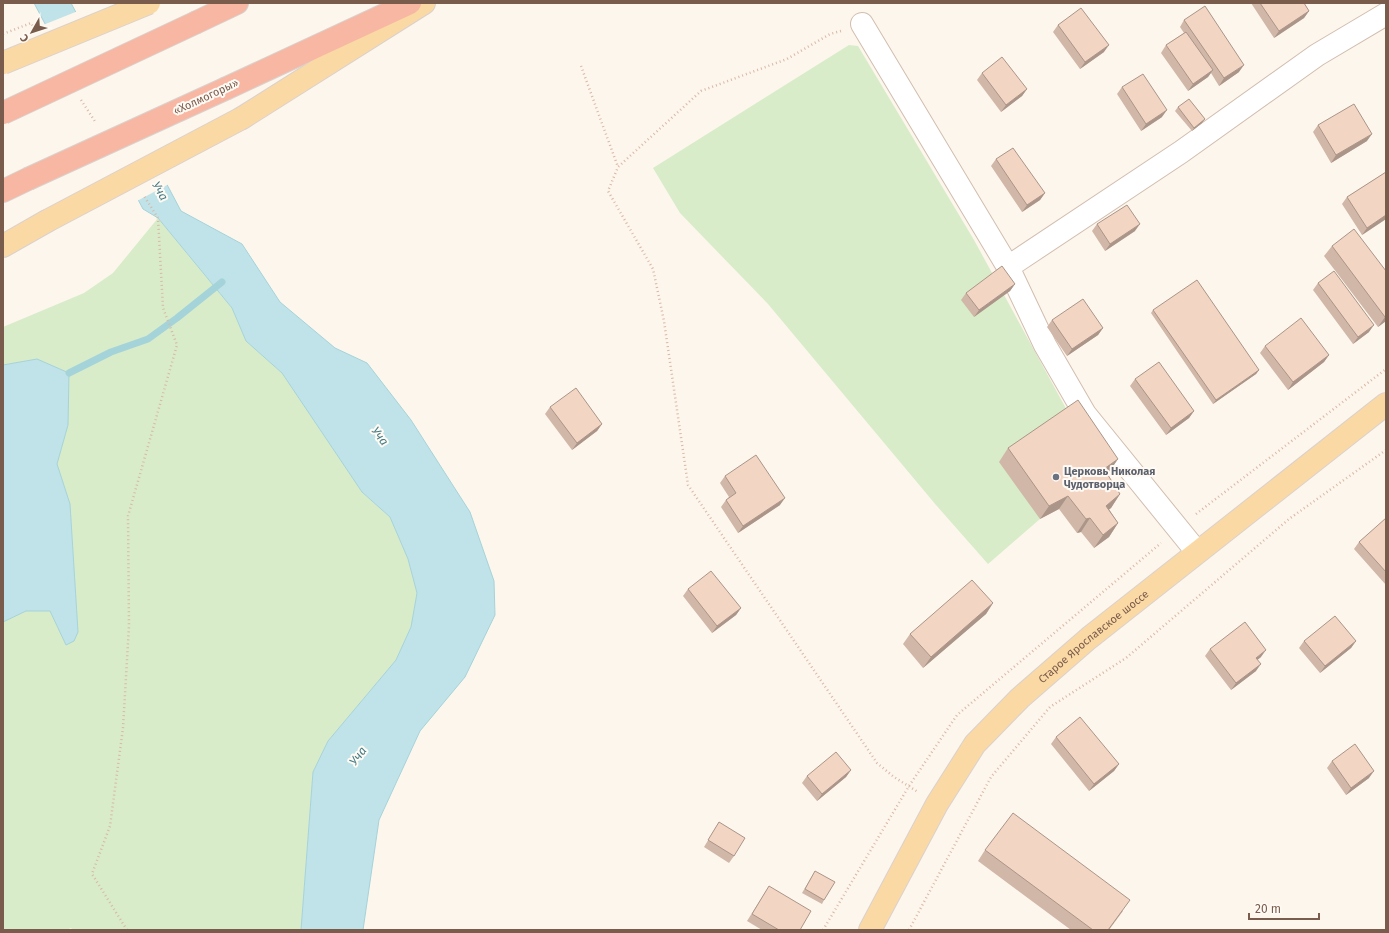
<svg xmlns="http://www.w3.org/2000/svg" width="1389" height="933" font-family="'Fira Sans',sans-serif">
<rect width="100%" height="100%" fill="#fdf6ec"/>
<!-- green -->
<path fill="#d8ecc9" d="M849 45 858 46 974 240 1069 414 1040 519 988 564 936 505 768 304 680 213 653 168Z
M158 218 232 308 246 341 282 373 362 492 390 517 408 559 417 593 411 627 396 660 328 741 313 772 301 930H73L71 928 66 930H3V622L26 611H50L66 645 78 632 70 504 57 464 68 425 37 359 3 365V327L84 293 113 273Z"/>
<!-- water -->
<path fill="#bfe3e8" stroke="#a5d3da" d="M34 3H71L181 211 242 244 280 302 335 348 367 363 411 420 470 512 494 581 495 615 465 677 420 731 379 820 363 930H301L313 772 328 741 396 660 411 627 417 593 408 559 390 517 362 492 282 373 246 341 232 308 158 218 143 209Z
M37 359 69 373 68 425 57 464 70 504 78 632 74 641 66 645 50 611H26L3 622V365Z"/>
<!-- pier -->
<path fill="#fdf6ec" d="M78 11 169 184 137 201 43 25Z"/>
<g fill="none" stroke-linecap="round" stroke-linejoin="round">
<!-- stream -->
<path stroke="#a5d3da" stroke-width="7" d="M69 373 111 352 148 339 177 318 222 282"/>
<defs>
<path id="minor" d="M862 24 1008 267 1181 152 1317 55 1386 14
M1008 267 1045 345 1085 414 1197 552"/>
<g id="major">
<path d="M242 118 424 3"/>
<path d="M3 246 47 221"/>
<path id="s1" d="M870 930 937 804 975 744 1020 698 1089 638 1386 404"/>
</g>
<path id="highway" d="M197 22 237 3
M227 88 410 3
M3 191 28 179"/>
</defs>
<!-- minor casing -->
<use href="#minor" stroke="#d1beb0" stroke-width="24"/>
<!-- major casing -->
<use href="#major" stroke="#dad1cd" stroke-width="24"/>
<!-- highway casing -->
<use href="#highway" stroke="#dad1cd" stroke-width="24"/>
<!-- path -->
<path stroke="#d9b8a5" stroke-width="2.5" stroke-dasharray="1 3" stroke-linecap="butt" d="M841 31 830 34 787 59 701 91 618 167 608 191 653 269 664 321 688 485 877 763 894 777 918 792
M3 34 31 23 33 26
M581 66 618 167
M81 100 96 123
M1196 514 1386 369
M127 930 92 874 110 826 123 728 129 626 128 516 177 345 163 308 158 218 144 196
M823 930 909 786 957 715 1161 543
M909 930 991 777 1050 707 1126 658 1289 519 1386 450"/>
<!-- minor -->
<use href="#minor" stroke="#fff" stroke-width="22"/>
<!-- major -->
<use href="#major" stroke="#fbd9a5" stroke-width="22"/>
<!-- highway -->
<use href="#highway" stroke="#f7b7a3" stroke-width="22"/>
<defs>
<path id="major-bridge" d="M3 63 149 3
M47 221 242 118"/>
<path id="highway-bridge" d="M3 113 197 22
M28 179 227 88"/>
</defs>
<!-- major-bridge casing -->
<use href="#major-bridge" stroke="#dad1cd" stroke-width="24" stroke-linecap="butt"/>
<!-- highway-bridge casing -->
<use href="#highway-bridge" stroke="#dad1cd" stroke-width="24" stroke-linecap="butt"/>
<!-- major-bridge -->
<use href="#major-bridge" stroke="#fbd9a5" stroke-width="22"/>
<!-- highway-bridge -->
<use href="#highway-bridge" stroke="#f7b7a3" stroke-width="22"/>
</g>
<!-- wall -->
<path fill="#d1b7a8" d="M1251 3H1304L1309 11 1304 18 1274 38Z
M1184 20 1239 72 1219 86 1211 73 1208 77 1188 91 1161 53 1166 45 1184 33 1180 27Z
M1058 25 1104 52 1080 69 1053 32Z
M982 73 1027 89 1022 96 1001 112 977 80Z
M1122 87 1162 117 1141 131 1117 94Z
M1178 107 1205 119 1202 123 1192 131 1175 111Z
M1318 125 1367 141 1331 163 1313 132Z
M996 159 1045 193 1040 200 1022 212 991 166Z
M1386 172V219L1362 235 1342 204 1347 197Z
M1097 224 1135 231 1105 251 1092 231Z
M1332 246 1386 271V321L1378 327 1324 256Z
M1318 283 1369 332 1353 344 1313 290Z
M1015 284 1010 291 974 317 961 300 966 293Z
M1153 310 1259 370 1256 374 1213 404 1151 313Z
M1052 320 1103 328 1098 335 1067 356 1047 327Z
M1265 346 1329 355 1324 362 1288 390 1260 353Z
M1135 379 1194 411 1189 418 1166 435 1130 386Z
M550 407 602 424 597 431 572 450 545 414Z
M1008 448 1118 459 1109 472 1107 474 1120 494 1111 508 1109 509 1118 523 1109 537 1094 548 1081 532 1077 533 1059 509 1040 519 999 462Z
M725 476 780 505 738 533 721 507 726 500 729 497 720 483Z
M1386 519V585L1354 549 1359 542Z
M688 589 741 608 736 615 712 633 683 596Z
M993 603 986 614 923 668 903 644 910 634Z
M1304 641H1356L1351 648 1320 673 1299 648Z
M1210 649 1261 657 1257 660 1256 671 1231 690 1205 656Z
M1056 737 1119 764 1114 771 1089 791 1051 744Z
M1332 761 1369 778 1346 795 1327 768Z
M851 770 846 777 817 801 802 783 807 776Z
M719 822 734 856 729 863 704 847Z
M985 850 1123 911 1109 930H1071L978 861Z
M815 871 824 900 822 904 802 893Z
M769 886 800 930H762L747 921Z"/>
<!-- shaded-wall -->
<path fill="#aa9588" d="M1309 11 1304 18 1274 38 1279 31Z
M1109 45 1104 52 1080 69 1085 62Z
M1244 65 1239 72 1219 86 1224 78Z
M1213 70 1208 77 1188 91 1193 84Z
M1027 89 1022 96 1001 112 1006 105Z
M1167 110 1162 117 1141 131 1146 124Z
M1205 119 1202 123 1192 131 1194 128Z
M1372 134 1367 141 1331 163 1336 155Z
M1045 193 1040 200 1022 212 1027 205Z
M1386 215V219L1362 235 1367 228Z
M1140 224 1135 231 1105 251 1110 244Z
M1015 284 1010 291 974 317 979 310Z
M1386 316V321L1378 327 1385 317Z
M1374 325 1369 332 1353 344 1358 337Z
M1103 328 1098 335 1067 356 1072 349Z
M1329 355 1324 362 1288 390 1293 382Z
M1259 370 1256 374 1213 404 1216 400Z
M1194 411 1189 418 1166 435 1171 428Z
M602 424 597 431 572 450 577 443Z
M1118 459 1109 472 1094 483 1104 469Z
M1120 494 1111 508 1097 519 1106 506Z
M1068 496 1059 509 1040 519 1049 506Z
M785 498 780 505 738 533 743 526Z
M1090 518 1081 532 1077 533 1086 519Z
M1118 523 1109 537 1094 548 1103 535Z
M993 603 986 614 923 668 931 657Z
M741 608 736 615 712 633 717 626Z
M1356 641 1351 648 1320 673 1325 666Z
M1266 650 1261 657 1251 665 1256 658Z
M1261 664 1256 671 1231 690 1236 683Z
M1119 764 1114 771 1089 791 1094 784Z
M851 770 846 777 817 801 822 794Z
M1374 771 1369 778 1346 795 1351 788Z"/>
<!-- building -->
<path fill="#f3d5c3" stroke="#aa9588" d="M1260 3H1304L1309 11 1279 31Z
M1205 6 1244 65 1224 78 1184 20Z
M1081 8 1109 45 1085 62 1058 25Z
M1186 32 1213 70 1193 84 1166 45Z
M1002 57 1027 89 1006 105 982 73Z
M1143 74 1167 110 1146 124 1122 87Z
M1189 99 1205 119 1194 128 1178 107Z
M1354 104 1372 134 1336 155 1318 125Z
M1013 148 1045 193 1027 205 996 159Z
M1386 172V215L1367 228 1347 197Z
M1127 205 1140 224 1110 244 1097 224Z
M1354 229 1386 271V316L1385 317 1332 246Z
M1002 266 1015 284 979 310 966 293Z
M1334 271 1374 325 1358 337 1318 283Z
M1197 280 1259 370 1216 400 1153 310Z
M1083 299 1103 328 1072 349 1052 320Z
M1301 318 1329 355 1293 382 1265 346Z
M1159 362 1194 411 1171 428 1135 379Z
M576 388 602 424 577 443 550 407Z
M1078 400 1118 459 1104 469 1120 494 1106 506 1118 523 1103 535 1090 518 1086 519 1068 496 1049 506 1008 448Z
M756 455 785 498 743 526 726 500 736 493 725 476Z
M1386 518V572L1359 542Z
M711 571 741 608 717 626 688 589Z
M972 580 993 603 931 657 910 634Z
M1335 616 1356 641 1325 666 1304 641Z
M1245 622 1266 650 1256 658 1261 664 1236 683 1210 649Z
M1080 717 1119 764 1094 784 1056 737Z
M1355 744 1374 771 1351 788 1332 761Z
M836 752 851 770 822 794 807 776Z
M1013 813 1130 900 1108 930H1093L985 850Z
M719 822 745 838 734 856 708 840Z
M815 871 835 882 824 900 805 889Z
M769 886 811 911 800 930H779L752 914Z"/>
<!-- markers -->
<circle fill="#6b7280" stroke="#fffaf3" stroke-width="1.5" cx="1056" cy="477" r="4"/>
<g text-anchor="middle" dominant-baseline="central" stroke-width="4" stroke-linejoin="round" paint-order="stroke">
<!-- street labels -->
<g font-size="11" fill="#7a5c4d" stroke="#fffaf3">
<text transform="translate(206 97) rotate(-25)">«Холмогоры»</text>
<text stroke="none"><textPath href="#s1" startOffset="374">Старое Ярославское шоссе</textPath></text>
</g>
<!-- worship labels -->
<g font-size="11" font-weight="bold" fill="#5b616d" stroke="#fffaf3" text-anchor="start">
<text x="1064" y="471">Церковь Николая<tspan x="1064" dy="13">Чудотворца</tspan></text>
</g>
<!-- water labels -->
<g font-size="12" font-style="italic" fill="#437c86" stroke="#fffaf3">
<text transform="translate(160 191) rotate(60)">Уча</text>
<text transform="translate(380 436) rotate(54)">Уча</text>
<text transform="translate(358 756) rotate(-53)">Уча</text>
</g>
</g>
<!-- border -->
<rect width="1389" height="933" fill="none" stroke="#7a5c4d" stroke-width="8"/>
<!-- north arrow -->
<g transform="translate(32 32) rotate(231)" stroke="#fffaf3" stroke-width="3" paint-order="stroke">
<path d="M0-3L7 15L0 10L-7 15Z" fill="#7a5c4d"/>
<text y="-6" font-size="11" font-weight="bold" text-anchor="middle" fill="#7a5c4d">С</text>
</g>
<!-- scale -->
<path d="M1249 913v6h70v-6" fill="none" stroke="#7a5c4d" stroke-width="2"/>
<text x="1255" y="913" font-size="12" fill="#7a5c4d" stroke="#fffaf3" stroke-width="3" paint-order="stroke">20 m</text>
</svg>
